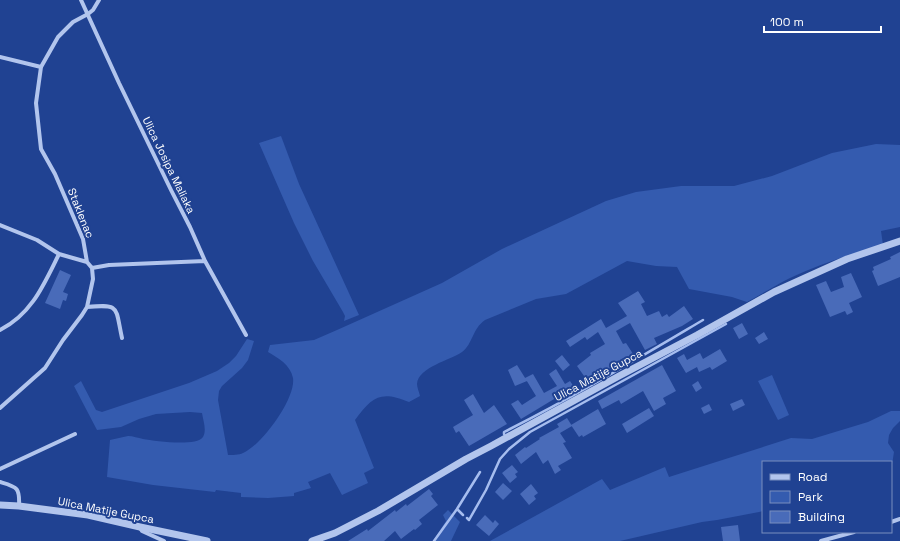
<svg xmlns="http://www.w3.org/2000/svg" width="900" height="541" font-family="'Space Grotesk',sans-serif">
<rect width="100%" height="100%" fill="#204292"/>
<!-- green -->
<path fill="#345baf" d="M281 136 299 184 359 315 344 321 345 316 343 312 313 261 294 223 259 143Z
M876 144 900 145V227L881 231 883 245C852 254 819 264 790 278 776 285 762 294 747 302L732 297 689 289 677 267 656 266 627 261 566 294 536 299 485 320C472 329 473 344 462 352 451 360 418 367 417 384 417 387 419 392 420 396L409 402C380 390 372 397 355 420L374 468 364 473 368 483 342 495 330 473 308 482 311 488 294 493V496L268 498 241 497V493L216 490 215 492 153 485 107 477 110 440C116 439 122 437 128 436 133 436 138 438 143 439 155 441 196 447 203 437 207 430 203 420 202 413L190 412 156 414 139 419 121 427 97 430 74 386 81 381 96 410 102 412 189 383 217 371 229 363 236 356 247 339 254 341 248 360 242 368 222 386 219 391 218 400 228 455C232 455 239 455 243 453 262 445 296 398 293 378 290 364 278 358 268 352L270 345 314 340 337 330 442 283 502 249 606 201 636 192 681 186H734L772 176 832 153Z
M772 375 789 415 778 420 758 381Z
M891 411H900V421L893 428 889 435 888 443 894 452 891 471V462H763V511L759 512 717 520 702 522 620 541H490L602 479 610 490 665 467 669 477 791 438 812 439 868 422Z
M448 510 460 522 451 541H433L446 521 443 515Z"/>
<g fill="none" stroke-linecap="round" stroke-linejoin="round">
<!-- stream -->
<path stroke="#a6bdef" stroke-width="2.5" d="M504 434V432C572 398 637 359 703 320
M457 509 463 515
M467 518 469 520 486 490 500 459 509 449 530 432 726 324
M434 541 457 509 480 472"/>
</g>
<!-- building -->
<path fill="#496bb9" d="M900 252V277L878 286 872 271 874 270 873 267 891 259 890 257Z
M60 270 71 275 63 292 68 294 66 301 63 300 60 309 45 303Z
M851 273 862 297 849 303 853 312 847 315 845 311 830 317 816 285 826 281 831 292 844 287 841 277Z
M638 291 645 302 641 304 647 316 659 311 662 317 667 314 669 317 684 306 693 319 682 326 654 338 657 344 645 350 630 323 616 331 623 344 626 343 635 357 625 362 623 359 589 383 577 366 591 355 590 353 605 344 598 332 587 340 585 337 570 347 566 341 601 319 606 328 627 316 618 303Z
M742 323 748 334 739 339 733 328Z
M764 332 768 339 759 344 755 338Z
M720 349 727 361 712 370 710 367 699 372 697 367 686 373 677 358 684 354 687 360 700 353 703 359Z
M562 355 570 365 563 371 555 361Z
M517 365 527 381 515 386 508 370Z
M662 365 676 391 663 398 666 404 654 411 643 391 621 404 619 400 602 409 598 401Z
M556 369 565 384 570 381 574 387 521 419 511 404 518 400 522 405 536 396 525 378 533 374 544 393 557 386 549 374Z
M698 381 702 388 696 392 692 385Z
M473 394 484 413 494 405 507 424 469 446 459 431 456 433 453 427 473 415 464 400Z
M742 399 745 405 733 411 730 404Z
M709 404 712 410 704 414 701 408Z
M649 408 654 416 627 433 622 424Z
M598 409 606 424 583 437 582 435 579 437 571 425Z
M567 418 572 426 560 433 566 442 563 443 572 458 558 466 561 470 555 474 548 460 543 464 536 452 521 464 515 455 525 447 526 448 540 439 539 438 559 427 557 424Z
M512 465 518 472 515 474 517 477 510 483 502 473Z
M503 483 512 491 503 500 495 492Z
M531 484 538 493 534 496 536 499 529 505 520 494Z
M429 489 433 494 431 496 438 505 419 520 422 524 415 530 414 529 401 539 395 531 384 541H348L367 529 368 531 395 510 396 512 406 504 407 506Z
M485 515 493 523 495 520 499 524 489 536 476 525Z
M738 525 740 541H723L721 527Z"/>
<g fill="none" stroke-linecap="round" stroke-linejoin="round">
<!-- minor -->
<path stroke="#b2c5ed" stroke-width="4" d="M81 0 119 83 171 190 190 227 205 261 246 335
M0 57 41 67
M0 225 37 240 59 254
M92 268 109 265 205 261
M87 307C121 304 115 307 122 338
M0 330C32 314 44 284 59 254L87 262
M0 408 45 368 63 340 82 315 87 307 93 279 92 268 87 262 83 239 55 174 41 149 36 103 41 67 58 37 73 22 88 14 93 10 99 0
M0 469 75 434
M0 482C17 487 20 487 19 506
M891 522 900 519
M140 528 142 531 164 541
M821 541 854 532"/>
<!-- tertiary -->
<path stroke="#b2c5ed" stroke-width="7" d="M0 505 19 506 88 515 140 527 207 541
M312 541 335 533 378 511 466 459 491 446 619 376 697 335 774 292 847 259 900 241"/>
</g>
<g text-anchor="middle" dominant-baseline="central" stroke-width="4" stroke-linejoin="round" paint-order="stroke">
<!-- street labels -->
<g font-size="11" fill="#fff" stroke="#204292">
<text transform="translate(169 165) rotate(64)">Ulica Josipa Maliaka</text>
<text transform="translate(81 213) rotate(68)">Staklenac</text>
<text transform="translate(598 375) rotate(-28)">Ulica Matije Gupca</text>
<text transform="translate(106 510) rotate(11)">Ulica Matije Gupca</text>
</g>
</g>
<!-- legend -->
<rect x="762" y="461" width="130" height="72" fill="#204292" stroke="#798ebe"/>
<rect x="770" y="474" width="20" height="6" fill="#b2c5ed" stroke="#798ebe"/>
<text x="798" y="481" font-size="12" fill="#ffffff">Road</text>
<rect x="770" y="491" width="20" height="12" fill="#345baf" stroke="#798ebe"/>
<text x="798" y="501" font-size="12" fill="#ffffff">Park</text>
<rect x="770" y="511" width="20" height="12" fill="#496bb9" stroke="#798ebe"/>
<text x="798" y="521" font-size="12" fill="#ffffff">Building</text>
<!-- scale -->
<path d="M764 26v6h117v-6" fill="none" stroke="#ffffff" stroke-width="2"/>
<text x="770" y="26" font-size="12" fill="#ffffff" stroke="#204292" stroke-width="3" paint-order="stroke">100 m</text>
</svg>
